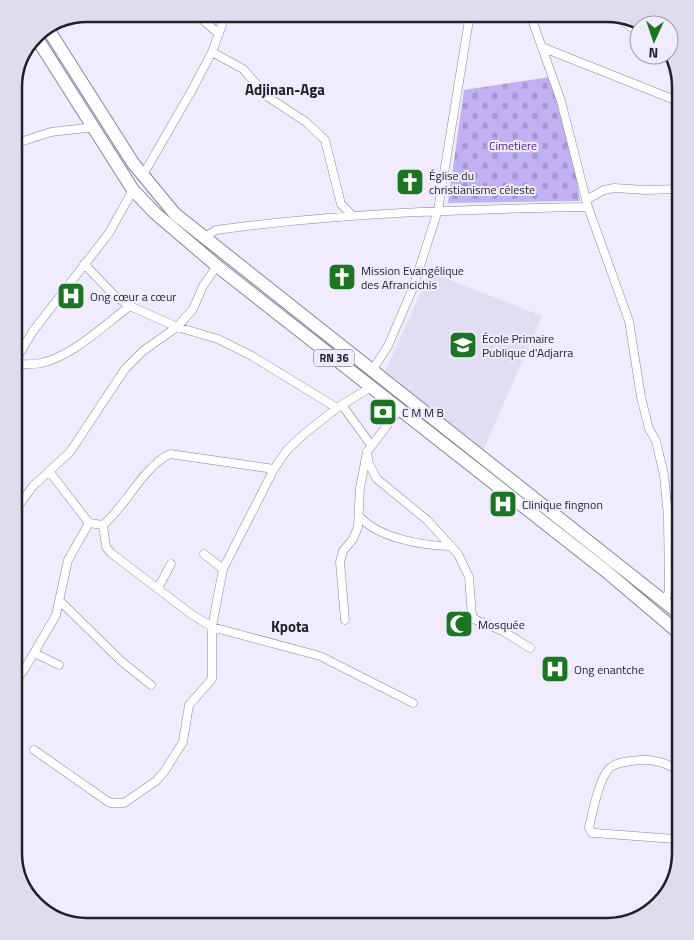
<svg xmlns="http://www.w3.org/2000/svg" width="694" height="940" font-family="'Titillium Web',sans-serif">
<defs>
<pattern id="cemetery-stones" width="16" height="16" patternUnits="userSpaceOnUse" patternTransform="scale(1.25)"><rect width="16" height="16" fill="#c0b1f2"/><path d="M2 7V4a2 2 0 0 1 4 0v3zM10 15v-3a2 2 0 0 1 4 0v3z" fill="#a598d0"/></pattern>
</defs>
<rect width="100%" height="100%" fill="#f0ecfe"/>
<!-- built -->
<path fill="#e1ddf3" d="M430 272 542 316 483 451 384 374Z"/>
<!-- cemetery -->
<path fill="url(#cemetery-stones)" d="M550 77 572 147 580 201 448 203 464 90Z"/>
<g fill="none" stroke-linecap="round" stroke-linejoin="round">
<defs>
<path id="minor" d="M196 14 219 34
M530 14 561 101 588 207 629 321 641 397 649 429 656 441 664 475 668 516 669 592 664 601
M615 15 639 33
M544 48 680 102
M212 52 243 69 268 97 306 122 325 140 341 204 352 215
M668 55 672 59
M14 144 51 132 95 127
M143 175 192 90 212 52 226 14
M586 200 604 190 614 188 646 190 680 189
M205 237 216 230C340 213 463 209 588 207
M84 264 116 297 130 306 177 327 218 339 252 356 337 408
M14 363 33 331 109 233 133 190
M14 364C23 364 33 365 41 363 72 357 105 324 130 306
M373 369 388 346 413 288 438 210 470 14
M342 405 371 445
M367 452 369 464 377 479 427 520 458 554 469 577 472 616 476 620 503 631 530 648
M49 471 89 523 103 525
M14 512 33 486 70 452 125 369 143 351 177 327 193 309 203 286 217 266
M359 516C378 538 423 546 451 546
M103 525 106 547 111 553 191 614 212 627 320 656 413 703
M103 525C126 506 143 467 170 454L274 469
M204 554 223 569
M158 588 171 564
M60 601 121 661 151 685
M345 620 340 562 343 551 353 539 358 527 360 488 367 452 400 408
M34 653 59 665
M14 682 24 670 56 615 68 560 89 523
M34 750 110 803H124L156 781 164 772 183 742 189 705 212 679V627L223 569 274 469 287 450 304 434 337 408 371 387
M680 844 675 839 595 833H592L589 828C592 814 600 774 611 767 619 761 631 761 641 760 654 759 670 764 680 772"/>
<path id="primary" d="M48 29 133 163 175 214 680 614
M36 37 133 190 155 213 217 266 607 572 680 634"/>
</defs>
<!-- minor casing -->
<use href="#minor" stroke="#8a849e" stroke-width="9"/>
<!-- primary casing -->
<use href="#primary" stroke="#8a849e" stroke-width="14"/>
<!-- minor -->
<use href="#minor" stroke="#fff" stroke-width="8"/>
<!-- primary -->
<use href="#primary" stroke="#fff" stroke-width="12"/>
</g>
<!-- icons -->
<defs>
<symbol id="church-square" viewBox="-11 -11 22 22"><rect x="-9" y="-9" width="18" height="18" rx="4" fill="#1c7523" stroke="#f0ecfe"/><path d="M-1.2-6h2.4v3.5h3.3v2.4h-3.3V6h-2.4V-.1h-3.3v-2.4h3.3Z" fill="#fff"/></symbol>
<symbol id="hospital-square" viewBox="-11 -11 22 22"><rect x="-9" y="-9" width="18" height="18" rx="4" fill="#1c7523" stroke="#f0ecfe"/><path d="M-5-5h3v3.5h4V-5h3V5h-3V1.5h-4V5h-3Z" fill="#fff"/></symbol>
<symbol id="school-square" viewBox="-11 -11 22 22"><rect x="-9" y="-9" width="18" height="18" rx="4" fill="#1c7523" stroke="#f0ecfe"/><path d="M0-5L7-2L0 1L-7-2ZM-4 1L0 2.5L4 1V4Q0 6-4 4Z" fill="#fff"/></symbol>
<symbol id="bank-square" viewBox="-11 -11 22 22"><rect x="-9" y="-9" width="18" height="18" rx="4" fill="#1c7523" stroke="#f0ecfe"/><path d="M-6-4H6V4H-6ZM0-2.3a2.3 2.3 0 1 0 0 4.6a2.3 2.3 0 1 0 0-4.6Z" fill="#fff"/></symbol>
<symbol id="mosque-square" viewBox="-11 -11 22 22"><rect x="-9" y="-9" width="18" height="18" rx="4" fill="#1c7523" stroke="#f0ecfe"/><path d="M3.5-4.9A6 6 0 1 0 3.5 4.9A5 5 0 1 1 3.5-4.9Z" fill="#fff"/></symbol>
</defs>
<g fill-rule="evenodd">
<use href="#church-square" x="394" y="166" width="32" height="32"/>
<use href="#church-square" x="326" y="261" width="32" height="32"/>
<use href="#hospital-square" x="55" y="280" width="32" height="32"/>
<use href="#school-square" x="447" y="329" width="32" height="32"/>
<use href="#bank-square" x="367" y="396" width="32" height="32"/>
<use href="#hospital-square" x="487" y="488" width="32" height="32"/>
<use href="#mosque-square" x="443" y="608" width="32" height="32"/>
<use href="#hospital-square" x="539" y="653" width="32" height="32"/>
</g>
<g text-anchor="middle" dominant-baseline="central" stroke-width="4" stroke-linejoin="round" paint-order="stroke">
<!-- shield labels -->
<rect fill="#f0ecfe" stroke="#5f5c69" stroke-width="1" x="314" y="349.5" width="40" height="17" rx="4"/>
<g font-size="11" font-weight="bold" fill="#211f29">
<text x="334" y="358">RN 36</text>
</g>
<!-- park labels -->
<g font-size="12" fill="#482287" stroke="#f0ecfe">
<text x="513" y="145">Cimetiere</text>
</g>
<!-- poi labels -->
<g font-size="12" fill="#211f29" stroke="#f0ecfe" text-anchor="start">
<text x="429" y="175">Église du<tspan x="429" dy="14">christianisme céleste</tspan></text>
<text x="361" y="270">Mission Evangélique<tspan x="361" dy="14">des Afrancichis</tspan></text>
<text x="90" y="296">Ong cœur a cœur</text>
<text x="482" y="338">École Primaire<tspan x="482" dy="14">Publique d'Adjarra</tspan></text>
<text x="402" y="412">C M M B</text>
<text x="522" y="504">Clinique fingnon</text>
<text x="478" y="624">Mosquée</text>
<text x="574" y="669">Ong enantche</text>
</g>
<!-- quarter labels -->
<g font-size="15" font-weight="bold" fill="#211f29" stroke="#f0ecfe">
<text x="285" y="89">Adjinan-Aga</text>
<text x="290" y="626">Kpota</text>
</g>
</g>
<!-- crop -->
<path d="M0 0H694V940H0ZM87 22H607A65 65 0 0 1 672 87V853A65 65 0 0 1 607 918H87A65 65 0 0 1 22 853V87A65 65 0 0 1 87 22Z" fill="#dfdced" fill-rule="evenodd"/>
<path fill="none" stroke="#211f29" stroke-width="2.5" d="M87 22H607A65 65 0 0 1 672 87V853A65 65 0 0 1 607 918H87A65 65 0 0 1 22 853V87A65 65 0 0 1 87 22Z"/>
<!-- north arrow -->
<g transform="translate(654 40) rotate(183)"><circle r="24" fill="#f0ecfe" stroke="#9d9aa9"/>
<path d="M0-4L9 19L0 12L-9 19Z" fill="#1c7523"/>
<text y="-8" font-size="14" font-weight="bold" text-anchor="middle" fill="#211f29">N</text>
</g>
</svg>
